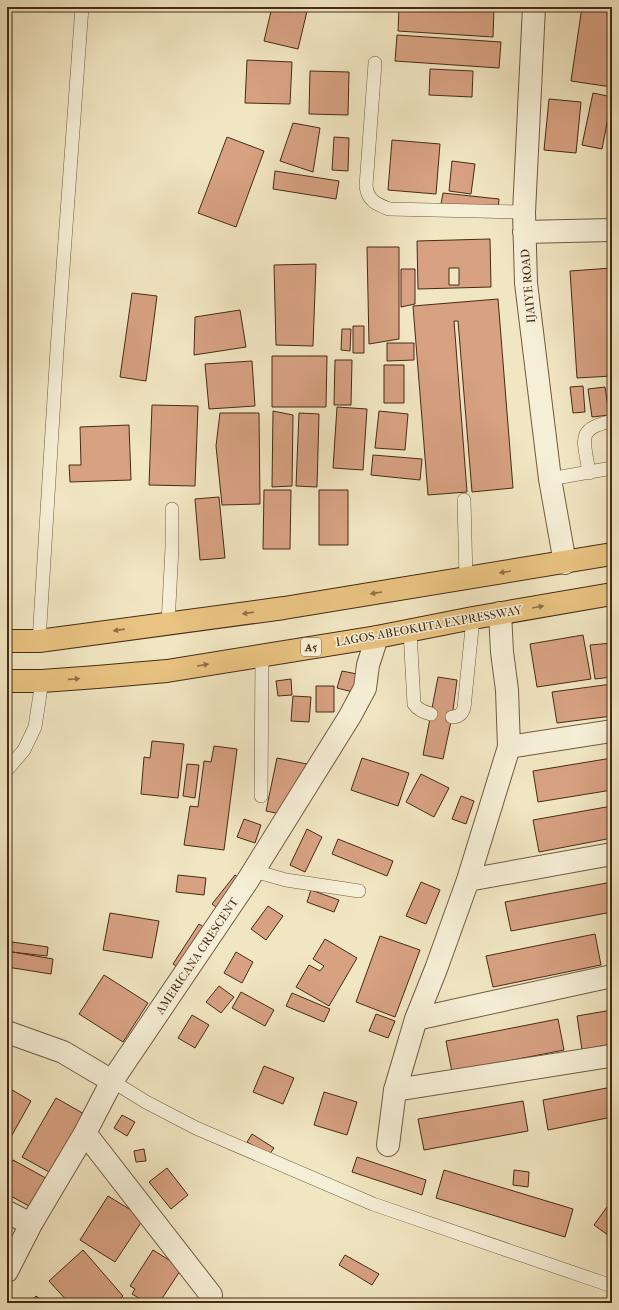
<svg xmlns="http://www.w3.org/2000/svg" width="619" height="1310" font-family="'IM FELL French Canon',serif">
<rect width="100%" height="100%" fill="#f1e6c2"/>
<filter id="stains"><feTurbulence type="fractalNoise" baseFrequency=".005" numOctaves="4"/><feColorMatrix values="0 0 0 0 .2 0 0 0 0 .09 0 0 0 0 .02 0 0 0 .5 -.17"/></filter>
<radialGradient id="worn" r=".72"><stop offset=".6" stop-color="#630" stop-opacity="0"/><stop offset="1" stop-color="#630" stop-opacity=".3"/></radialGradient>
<!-- building -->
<path fill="#d7a182" stroke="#472b15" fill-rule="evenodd" d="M272 7H308L298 49 264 41Z
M399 7H494L493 37 398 31Z
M582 7H612V87L571 81Z
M397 35 501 42 499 68 395 61Z
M247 60 292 62 290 104 245 103Z
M430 69 473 71 472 97 429 95Z
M310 71 349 72 348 115 309 114Z
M593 93 612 97 602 149 582 145Z
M549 99 581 102 576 153 544 150Z
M293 123 320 128 313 172 280 161Z
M227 137 264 151 236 227 198 213Z
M334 137 349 138 348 171 332 170Z
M392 140 440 144 436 194 388 190Z
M452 161 475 164 471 194 449 191Z
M275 171 339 181 336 199 273 189Z
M443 193 499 199 498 211 441 204Z
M490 239 491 287 418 289 417 241ZM449 268H459V285H449Z
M367 247H399V339L369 344Z
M316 264 313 346 276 345 274 265Z
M612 268V376L577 378 570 271Z
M401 269H415V304L401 307Z
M132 293 157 296 146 381 120 377Z
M498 299 513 488 472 492 458 321H454L467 492 428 495 413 306Z
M240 310 246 347 194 355 195 317Z
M353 326H364V353H353Z
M342 329H351L350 351 341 350Z
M387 343H414V360L387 361Z
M272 356H327L326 407H272Z
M335 360H352L351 405H334Z
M252 361 255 406 209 409 205 364Z
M384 365H404V403H384Z
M583 386 585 412 573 413 570 387Z
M605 387 609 415 592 417 588 389Z
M152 405 198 406 195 486 149 485Z
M337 407 367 409 363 470 333 468Z
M273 411 293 415 292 486 272 487Z
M379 411 408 414 405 450 375 448Z
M220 413H259L260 504 222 505 216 446Z
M299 413 319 414 317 487 296 486Z
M129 425 131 480 70 482 69 465H81L80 427Z
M373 455 422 459 420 480 371 475Z
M264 490H291L290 549H263Z
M319 490H348V545H319Z
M219 497 225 558 200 560 195 499Z
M583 635 591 679 537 687 530 644Z
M612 643V677L595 679 590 645Z
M342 671 357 674 353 692 337 688Z
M438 677 457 680 452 717 443 759 423 755Z
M291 679 292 695 278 696 276 681Z
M612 684V716L557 723 552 692Z
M316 686H334V712H316Z
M293 696 311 697 309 722 291 721Z
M152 741 184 744 178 798 141 794 144 757 150 758Z
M214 746 237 749 224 850 184 845 190 806 198 807 204 761 211 762Z
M277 758 307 764 296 817 266 811Z
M362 758 409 773 398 806 351 790Z
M612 758V790L538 802 533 771Z
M187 764 199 765 195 798 183 796Z
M421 774 449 788 434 817 406 802Z
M461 796 474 801 466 824 452 819Z
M612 806V838L539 852 533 820Z
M244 819 261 825 255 843 237 837Z
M307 829 322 837 305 872 290 865Z
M338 839 393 861 387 876 332 854Z
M178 875 206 878 204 895 176 892Z
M235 875 249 886 226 915 212 904Z
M421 882 440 890 426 924 406 916Z
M612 882V912L511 931 505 902Z
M311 890 339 900 334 912 307 902Z
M268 906 283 916 266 940 251 929Z
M110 913 159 921 152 958 103 950Z
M199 924 211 932 185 972 173 964Z
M595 934 601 965 493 987 486 956Z
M380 936 420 950 395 1017 356 1002Z
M325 939 357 958 329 1006 296 987 309 965 320 971 324 966 313 959Z
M12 942 48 947 47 956 11 952Z
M7 951 53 959 51 974 7 967Z
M236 952 253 962 242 983 224 973Z
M104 975 148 1003 123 1042 79 1014Z
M219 986 234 997 221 1013 206 1002Z
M241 992 274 1010 265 1026 232 1008Z
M292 993 330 1009 324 1022 286 1006Z
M612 1010V1044L582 1050 577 1016Z
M376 1014 395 1021 388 1038 369 1031Z
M192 1015 209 1025 195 1048 178 1038Z
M558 1019 564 1050 452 1072 446 1041Z
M264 1066 294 1078 283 1104 253 1092Z
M7 1087 31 1101 7 1144Z
M612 1087V1117L548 1130 543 1100Z
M324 1092 357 1102 347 1135 314 1125Z
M56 1098 93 1119 60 1178 22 1157Z
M523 1101 528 1131 424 1150 418 1119Z
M122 1115 135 1122 127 1136 114 1128Z
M252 1134 274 1148 269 1155 247 1142Z
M144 1149 146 1161 136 1162 134 1151Z
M357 1157 426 1180 422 1195 352 1172Z
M13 1160 53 1182 38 1211 7 1194V1171Z
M167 1168 188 1195 171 1209 149 1182Z
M444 1170 573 1209 565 1237 436 1198Z
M514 1170 529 1172 528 1187 513 1185Z
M108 1196 144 1218 115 1262 80 1240Z
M612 1200V1238L594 1225Z
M83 1250 123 1296 120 1299 123 1302V1303H84L80 1298 74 1303H69L49 1281Z
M153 1250 182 1268 159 1303 151 1299 148 1303H147L132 1294 135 1289 130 1286Z
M345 1255 379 1274 372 1285 339 1265Z
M36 1296 45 1303H30Z"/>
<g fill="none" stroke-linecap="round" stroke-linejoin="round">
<defs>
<path id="lane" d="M375 63 366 186C368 201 376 204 389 209L524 212
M589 473C585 441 574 429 612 421
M550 479 612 468
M464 500 466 578
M168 624 172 548V509
M410 631 414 704C418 710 424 712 431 714
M39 641 57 350 82 7
M452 717C459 717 462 714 464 708L473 618
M7 770 24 750 35 727 42 681
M261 796 262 655
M254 871 286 880 359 891
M112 1081 146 1102 196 1128 373 1204 612 1286"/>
<path id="street" d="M534 7 524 212 526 283 550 479 565 563
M524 232 612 230
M509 747 612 731
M468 880 612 854
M416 1019 612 976
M7 1032 63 1052 112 1081
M395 1090 610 1056
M85 1133 211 1295
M388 1145 395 1090 416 1019 436 969 468 880 509 747 507 690 502 652 500 613
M7 1212 31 1224
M7 1271 31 1224 85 1133 112 1081 248 880 350 716 365 688 368 665 377 637"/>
<path id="highway" d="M7 641H39L284 608 612 554
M7 681H42L97 677 167 671 377 637 473 618 612 594"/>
</defs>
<!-- lane casing -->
<use href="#lane" stroke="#725a40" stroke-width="14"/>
<!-- street casing -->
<use href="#street" stroke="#725a40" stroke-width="24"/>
<!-- highway casing -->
<use href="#highway" stroke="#472b15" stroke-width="24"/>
<!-- lane -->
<use href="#lane" stroke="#f6efd7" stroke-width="13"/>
<!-- street -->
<use href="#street" stroke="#f6efd7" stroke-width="22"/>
<!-- highway -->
<use href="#highway" stroke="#e8c381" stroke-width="22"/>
</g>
<!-- one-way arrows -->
<defs><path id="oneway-solid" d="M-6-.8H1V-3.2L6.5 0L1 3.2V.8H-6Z"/></defs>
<g fill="#8f6f46">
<use href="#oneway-solid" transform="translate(505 572) rotate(171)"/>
<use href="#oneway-solid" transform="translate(376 593) rotate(171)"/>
<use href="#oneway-solid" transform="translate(538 607) rotate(-10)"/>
<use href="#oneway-solid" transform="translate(248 613) rotate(172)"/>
<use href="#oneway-solid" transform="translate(119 630) rotate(172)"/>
<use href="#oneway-solid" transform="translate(203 665) rotate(-9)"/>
<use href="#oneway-solid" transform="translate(74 679) rotate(-4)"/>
</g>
<g text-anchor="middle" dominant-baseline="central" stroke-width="3" stroke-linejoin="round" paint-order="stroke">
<!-- shield labels -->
<rect fill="#f6efd7" stroke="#7c664f" stroke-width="1" x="301" y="638" width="20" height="18" rx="3"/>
<g font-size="11" font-weight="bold" fill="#472b15">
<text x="311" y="647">A5</text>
</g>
<!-- street labels -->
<g font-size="12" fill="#472b15" stroke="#f6efd7">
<text transform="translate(528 286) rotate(-95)">IJAIYE ROAD</text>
<text transform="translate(429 626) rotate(-10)">LAGOS-ABEOKUTA EXPRESSWAY</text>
<text transform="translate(197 956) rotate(-56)">AMERICANA CRESCENT</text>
</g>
</g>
<!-- margin -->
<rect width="619" height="1310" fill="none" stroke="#f1e6c2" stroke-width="24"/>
<rect x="8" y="8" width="603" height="1294" fill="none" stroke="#472b15" stroke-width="2"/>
<rect x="12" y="12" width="595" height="1286" fill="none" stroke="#472b15"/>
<rect width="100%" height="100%" filter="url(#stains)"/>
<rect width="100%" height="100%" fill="url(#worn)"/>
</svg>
